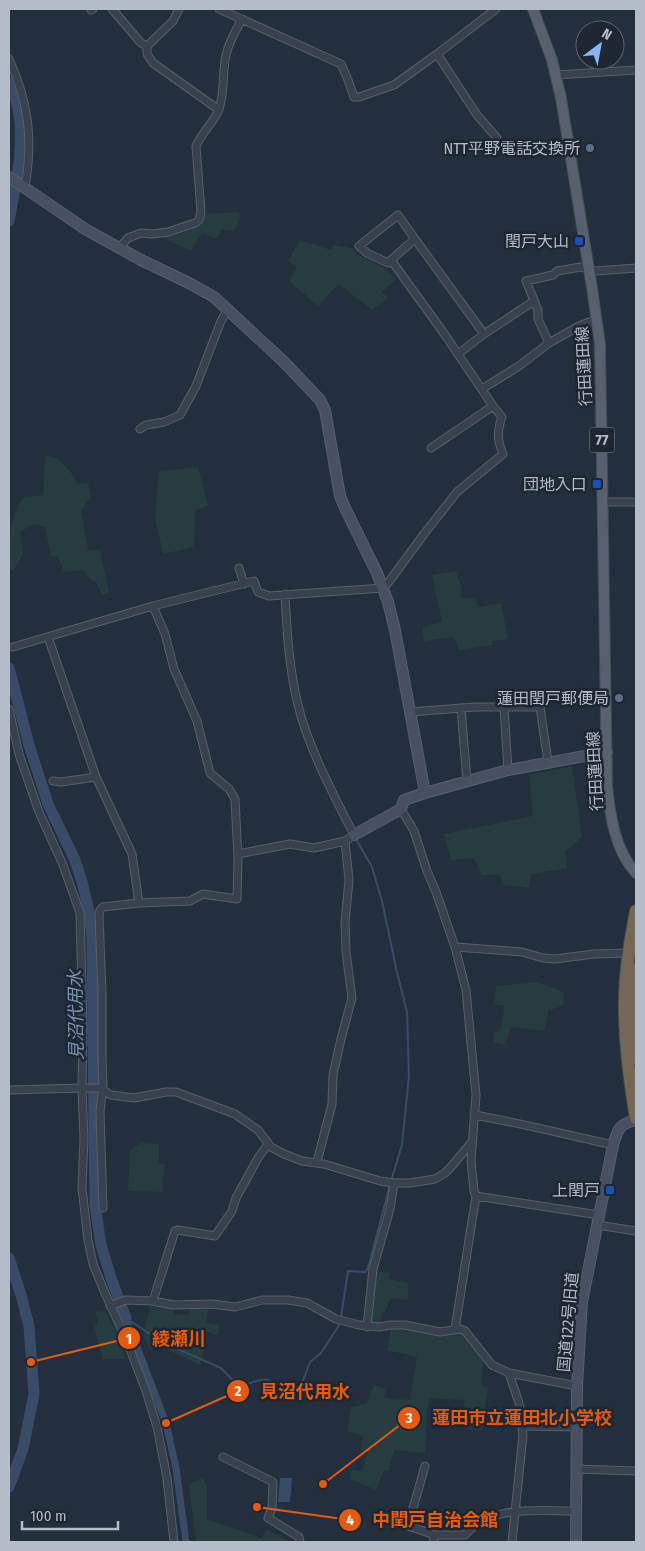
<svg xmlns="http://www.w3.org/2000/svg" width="645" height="1551" font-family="'Fira Sans Condensed','Noto Sans JP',sans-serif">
<rect width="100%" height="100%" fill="#242f3e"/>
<!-- green -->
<path fill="#263c3f" d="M237 212 241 215 234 231 222 229 216 239 202 233 191 251 161 237C179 233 196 234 204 214Z
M300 240 331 250 334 245 352 248 357 254 386 269 396 280 382 292 388 298 372 310 339 284 318 306 289 281 297 267 288 261Z
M45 455C61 457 71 470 77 484L88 483 91 497 81 510 88 550H100L109 593 102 595 96 581 91 580 83 570 64 572 57 555 51 556 45 527 34 524 20 532 23 555 13 570 9 569C9 543 8 519 24 497L43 495Z
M198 467 208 505 195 511 194 547 163 554 155 516 159 471Z
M456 571 461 587V598H475L478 607 501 603 508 639 492 641V645L459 650 454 637 424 641 422 628 442 621 432 575Z
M572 766 582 837 565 852 567 868 531 874 529 888 504 885 500 875H482L474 858 451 860 444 834 533 816 529 775Z
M538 982 563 992 564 1004 557 1008 549 1010 544 1031 511 1027 505 1045 494 1042V1032L500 1031 505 1006 494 1004 496 986Z
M141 1143 159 1144V1163L165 1164 162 1192 128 1191 130 1150Z
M377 1271 389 1273 390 1279 408 1283V1300L391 1298 379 1323 370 1322Z
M151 1304 174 1308V1314L189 1315 192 1307H209L206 1323 219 1325 218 1335 207 1332 201 1365 166 1349H150L143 1335Z
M105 1311 114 1328 126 1359H103L94 1326 98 1323 95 1312Z
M391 1329H404L438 1334 464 1332 483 1357 481 1385 488 1387 482 1431 468 1430 464 1400 430 1398 427 1411 425 1453 394 1450 389 1471H384L376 1490 350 1479 352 1469 362 1471 368 1452 361 1450 363 1436 347 1431 351 1407 366 1404 374 1385 386 1389 384 1398 410 1400 417 1357 387 1350Z
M203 1478 207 1485V1519L261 1538 267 1529 290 1542H196L189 1484Z"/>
<!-- water -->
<path fill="#394c67" d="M280 1478H292L290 1502H278Z"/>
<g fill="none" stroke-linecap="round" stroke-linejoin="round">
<!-- stream -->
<path stroke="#394c67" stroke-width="2" d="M357 841 372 867 382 901 396 968 407 1012 409 1076 402 1145 391 1181
M341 1317 348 1271 365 1272 368 1268 390 1185
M126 1318 147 1332 182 1351 221 1368 240 1388C248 1384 257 1379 267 1380 279 1381 285 1399 299 1391L310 1362 321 1353 338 1327 340 1322"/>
<!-- canal -->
<path stroke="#394c67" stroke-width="7" d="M126 1318 166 1423 176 1468 186 1542"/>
<!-- river -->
<path stroke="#394c67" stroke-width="11" d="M9 82C12 89 15 96 17 104 26 143 16 182 9 221
M9 668 29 745 48 804 75 860 82 882 89 911 92 939 95 1205 101 1245 112 1281 126 1318
M9 1258 21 1295 29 1326 34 1394 23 1449 9 1487"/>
<defs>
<path id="street" d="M112 9 141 43 147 46V54L153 63 219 110
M219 9 341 64 348 80 354 97H359L394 85 437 54 496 9
M91 10 93 9
M147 46 173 21 179 9
M437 54 477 115 497 138
M9 59C29 103 33 140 25 188
M556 75 636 70
M415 239 398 215 359 246 367 253 388 263 391 260 443 332 493 406 431 448
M119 248 128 238 141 233 152 234 168 232 195 223 199 220 201 212 196 146C201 133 214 123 219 109 225 92 222 73 226 55 229 41 236 30 242 19
M391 260 415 239 484 334 534 301
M549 343 538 319V310L526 281 553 275 557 271 581 267 596 271 636 268
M458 354 484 334
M482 389 519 366 549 343 579 326 597 319
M140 429 146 425 164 422 180 415 196 386 221 321 228 309
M603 502H636
M239 568 244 584
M48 637 96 777
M13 647 153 606 254 581 258 592 269 596 383 588 388 583 424 534 457 492 503 454C497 440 497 431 502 417L493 406
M504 707 508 770
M461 708 467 781
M9 709 19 754 39 812 63 865 80 913 83 1029 82 1088 84 1139 82 1188 88 1240 93 1264 105 1293 128 1344 146 1391 157 1427 167 1478 174 1542
M410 712 475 707H540L548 762
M53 781 61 782 96 777 132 854 139 903
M401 809 414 831 427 871 436 892 455 947 466 990 476 1095 471 1161 474 1191 476 1196 455 1329
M238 854 290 844 314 848 345 841 354 835C334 796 308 747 298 705 289 668 287 632 285 594
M455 947 522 952 543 958 555 959 594 954 629 953
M9 1090 82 1088H100L111 1095 134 1098 166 1092H176L235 1114 258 1130 271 1147 284 1154 302 1161 324 1164 380 1181 394 1183H410L435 1179 445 1173 450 1168 472 1142
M474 1115C521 1123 567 1135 613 1145
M317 1162 332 1104 333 1075 341 1039 352 998 346 952 345 922 349 880 345 841
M476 1196 599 1215
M103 1208 100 1112 103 1086 102 1058V993L99 915 100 910 103 907 139 903 190 901 203 894 237 899 238 858 235 799 229 789 210 773 197 721 174 669 165 634 153 606
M597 1225 636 1231
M153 1301 175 1231 178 1230 215 1236 232 1211 236 1198 258 1158 268 1144
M110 1306 126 1300 153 1301 173 1305 212 1304 235 1307 262 1300H288L307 1303 336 1319 359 1325 379 1327 390 1325H405L440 1332 460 1329 465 1331 492 1365 509 1373 577 1386
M367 1327 373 1269 390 1209 394 1183
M509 1373 519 1403 523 1435 512 1542
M522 1426 577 1427
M223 1457 273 1482 272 1508 268 1518 299 1537 300 1542
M425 1466 408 1526 435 1535 433 1542
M576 1469 636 1471
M435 1535H465C492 1504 538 1511 576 1511"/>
<path id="secondary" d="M9 177 85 229 141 260 189 283 214 297 284 362 320 400 325 410 340 496 345 508 377 573 388 602 395 630 425 793 508 770 607 752
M354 835 401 809 404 800 425 793
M576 1542 577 1386 582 1302 613 1145C618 1129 619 1124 636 1120"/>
<path id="primary" d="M533 9 552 60 561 98 592 288 600 344 607 785C610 815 615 851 636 873"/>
<path id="highway" d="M636 911C630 943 624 977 625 1011 625 1047 630 1082 636 1118
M636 969 634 1027 636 1058"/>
</defs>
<!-- street casing -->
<use href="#street" stroke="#565f6c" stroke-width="9"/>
<!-- secondary casing -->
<use href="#secondary" stroke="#565f6c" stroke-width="12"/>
<!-- primary casing -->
<use href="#primary" stroke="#414a57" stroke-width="12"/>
<!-- highway casing -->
<use href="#highway" stroke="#434c59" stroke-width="14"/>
<!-- street -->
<use href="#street" stroke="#38414e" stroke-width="7"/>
<!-- secondary -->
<use href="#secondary" stroke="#465061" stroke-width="10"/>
<!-- primary -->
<use href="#primary" stroke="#56606e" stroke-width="10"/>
<!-- highway -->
<use href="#highway" stroke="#746855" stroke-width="12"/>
</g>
<!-- markers -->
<g fill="#5c6f8a" stroke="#1d2633" stroke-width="2">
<circle cx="590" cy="148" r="5"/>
<circle cx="619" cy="698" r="5"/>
</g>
<g fill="#1a4fb4" stroke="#1d2633" stroke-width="2">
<rect x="574" y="236" width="10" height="10" rx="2.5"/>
<rect x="592" y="479" width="10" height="10" rx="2.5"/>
<rect x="605" y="1185" width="10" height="10" rx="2.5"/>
</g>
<g text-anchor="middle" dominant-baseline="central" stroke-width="5" stroke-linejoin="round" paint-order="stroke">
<!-- shield labels -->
<rect fill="#1d2633" stroke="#878f9c" stroke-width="1" x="589.5" y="427.5" width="25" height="25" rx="4"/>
<g font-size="15" font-weight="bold" fill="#b4bcc9">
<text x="602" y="440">77</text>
</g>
<!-- poi labels -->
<g font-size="16" fill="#b4bcc9" stroke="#1d2633" text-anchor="end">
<text x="580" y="148">NTT平野電話交換所</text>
<text x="569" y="241">閏戸大山</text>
<text x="587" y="484">団地入口</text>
<text x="609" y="698">蓮田閏戸郵便局</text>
<text x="600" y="1190">上閏戸</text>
</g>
<!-- street labels -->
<g font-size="16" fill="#b4bcc9" stroke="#1d2633">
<text transform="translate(584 366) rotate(-93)">行田蓮田線</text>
<text transform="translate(595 771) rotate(-93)">行田蓮田線</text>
<text transform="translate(568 1322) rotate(-85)">国道122号旧道</text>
</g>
<!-- water labels -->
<g font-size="18" font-style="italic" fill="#7c92b1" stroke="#1d2633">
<text transform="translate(76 1015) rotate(-91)">見沼代用水</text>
</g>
</g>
<!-- callouts -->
<path fill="none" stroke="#e8590c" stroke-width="2" d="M31 1362L129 1338M166 1423L238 1391M323 1484L409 1418M257 1507L350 1520"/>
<g fill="#e8590c" stroke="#1d2633" stroke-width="2">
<circle cx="31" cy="1362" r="5"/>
<circle cx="166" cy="1423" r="5"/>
<circle cx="323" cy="1484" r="5"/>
<circle cx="257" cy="1507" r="5"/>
<circle cx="129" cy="1338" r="12"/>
<circle cx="238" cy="1391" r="12"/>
<circle cx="409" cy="1418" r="12"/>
<circle cx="350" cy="1520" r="12"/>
</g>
<g font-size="15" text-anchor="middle" font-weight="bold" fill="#fff">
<text x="129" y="1344">1</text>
<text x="238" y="1396">2</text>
<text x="409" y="1423">3</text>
<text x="350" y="1525">4</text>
</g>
<g font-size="18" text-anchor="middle" font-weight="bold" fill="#e8590c" stroke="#1d2633" stroke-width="5" stroke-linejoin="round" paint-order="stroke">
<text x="179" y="1345">綾瀬川</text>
<text x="305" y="1398">見沼代用水</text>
<text x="522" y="1424">蓮田市立蓮田北小学校</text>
<text x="435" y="1526">中閏戸自治会館</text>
</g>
<!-- border -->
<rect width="645" height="1551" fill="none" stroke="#b4bcc9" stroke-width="20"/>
<!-- north arrow -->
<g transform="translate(600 45) rotate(32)"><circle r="24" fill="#1d2633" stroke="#59626f"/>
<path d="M0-4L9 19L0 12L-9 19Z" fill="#8ab4f8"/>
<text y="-8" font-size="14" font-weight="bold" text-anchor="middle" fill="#b4bcc9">N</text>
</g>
<!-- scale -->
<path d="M22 1521v8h96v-8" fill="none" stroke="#b4bcc9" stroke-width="2.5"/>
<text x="30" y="1521" font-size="15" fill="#b4bcc9" stroke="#1d2633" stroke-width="4" paint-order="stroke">100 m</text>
</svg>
